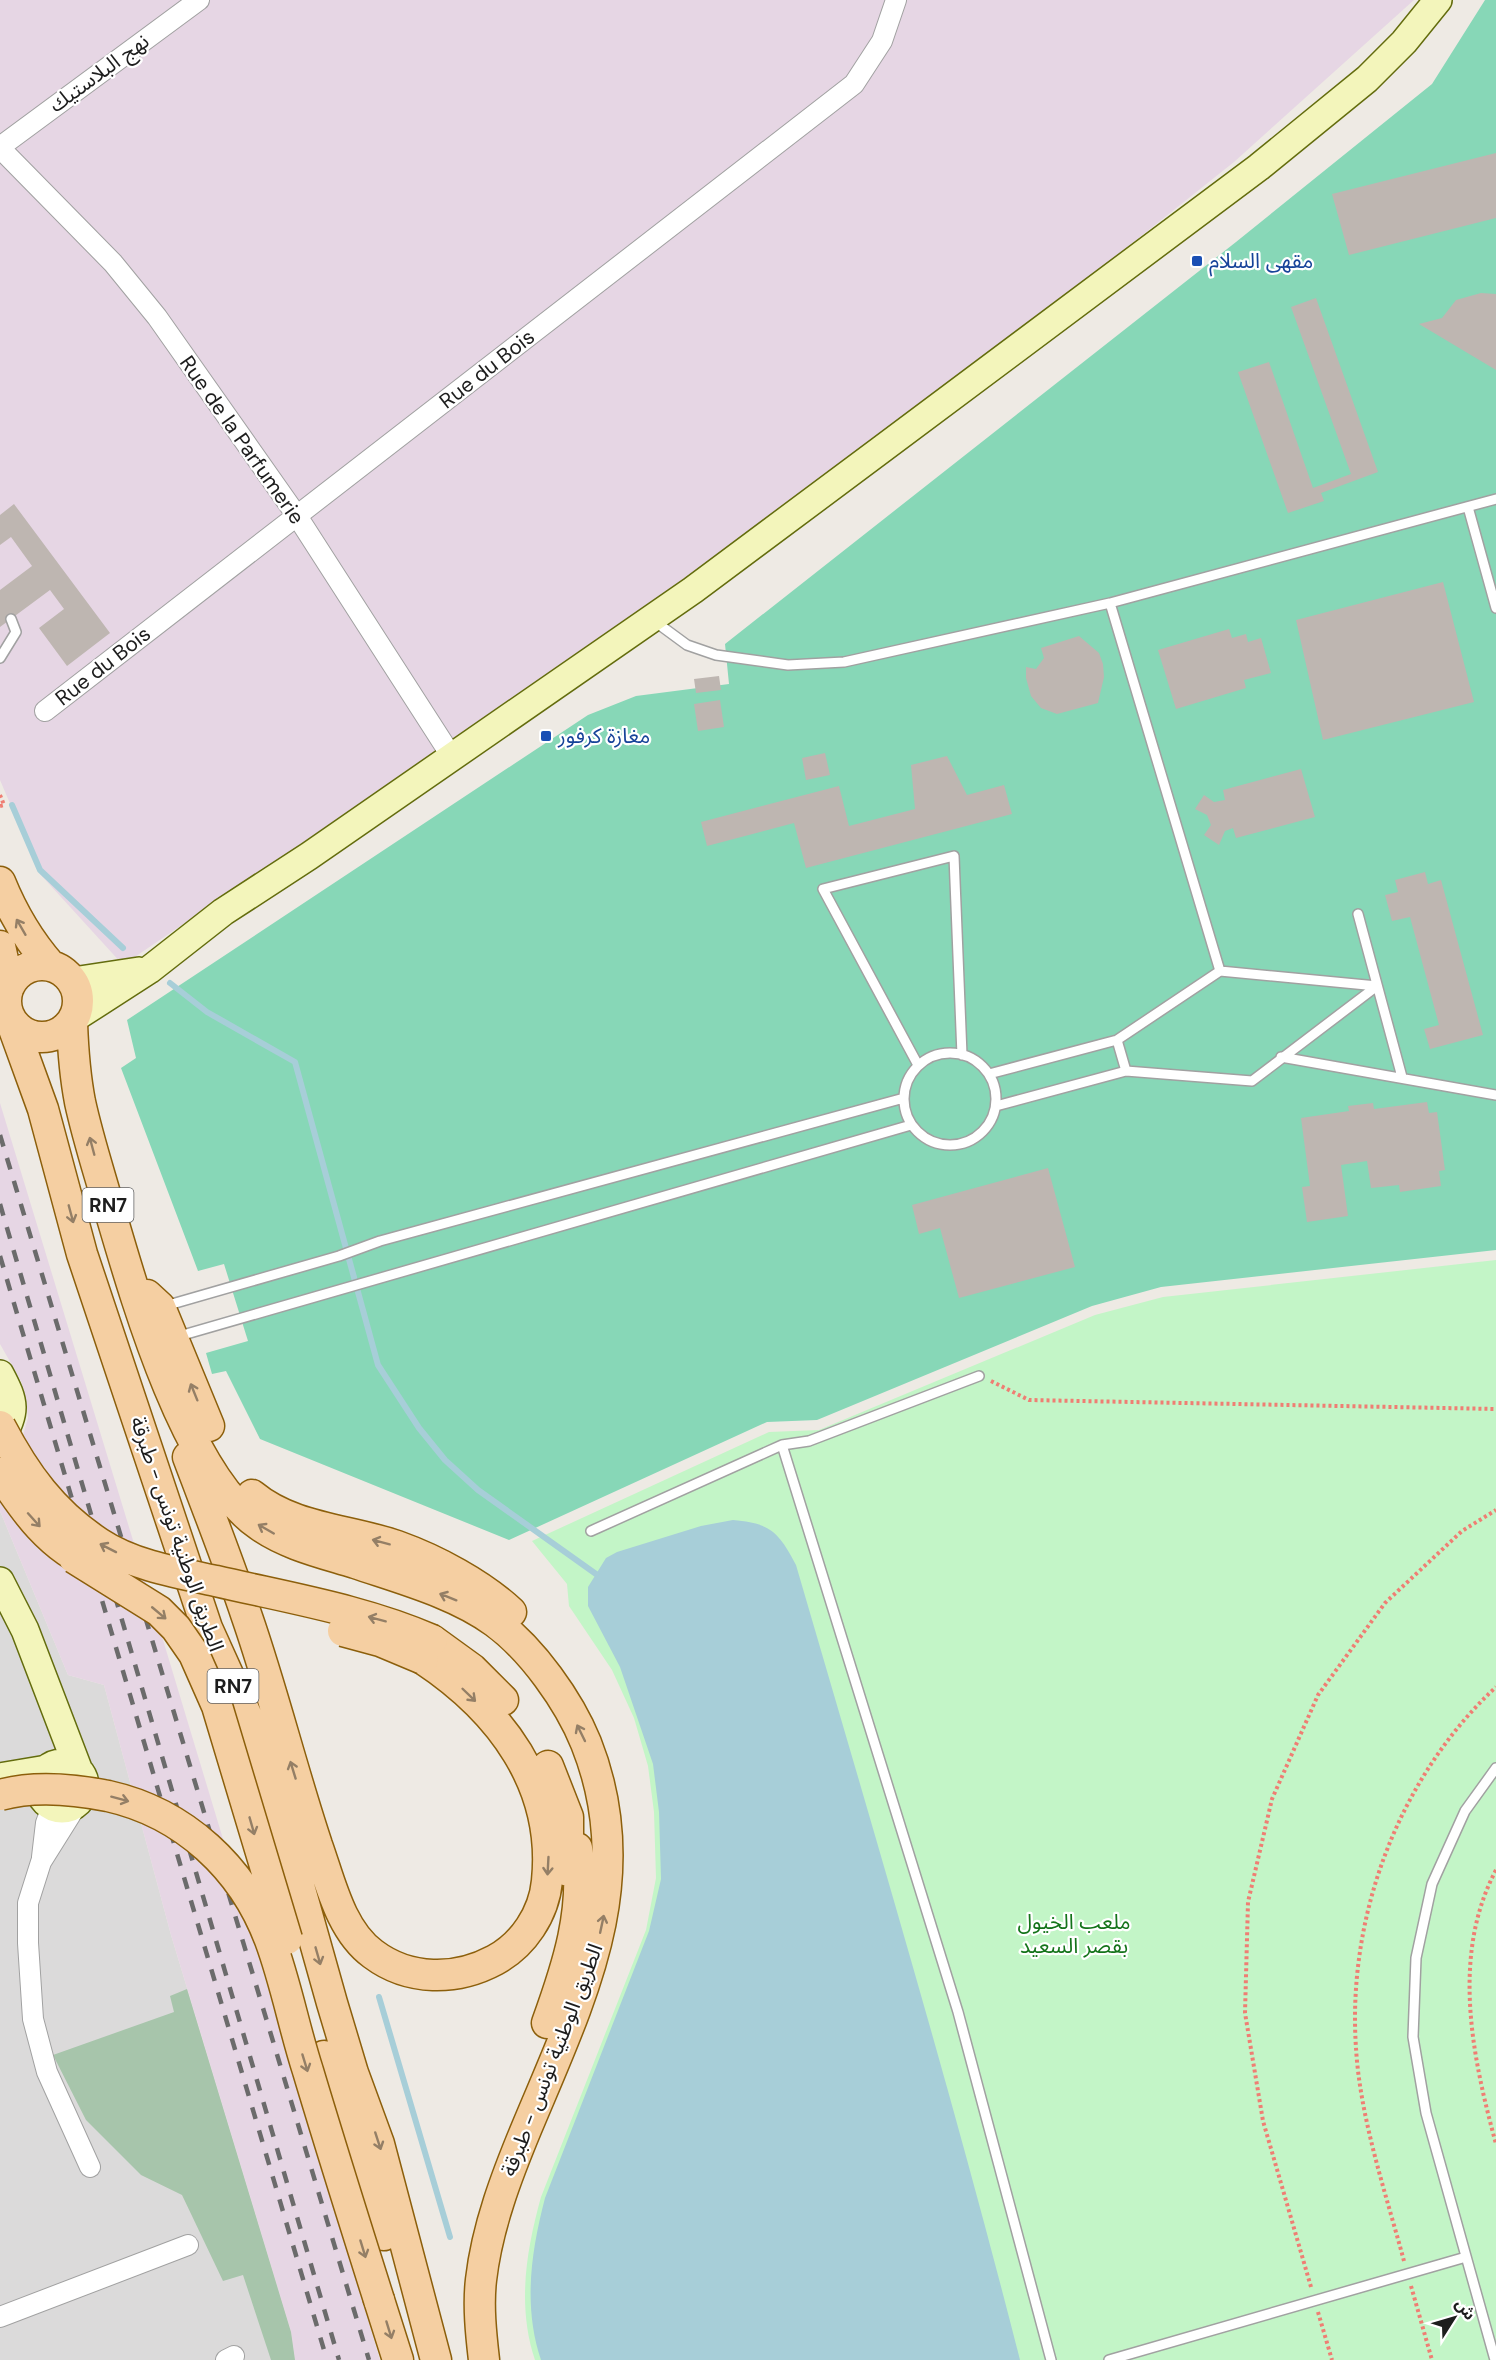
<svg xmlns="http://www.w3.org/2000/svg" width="1496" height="2360" font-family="'DM Sans','Noto Sans Arabic',sans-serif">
<rect width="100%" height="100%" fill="#eeeae4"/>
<!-- residential -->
<path fill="#dbdada" d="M0 1511 68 1675 104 1685 171 1935 291 2332 295 2360H0Z"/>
<!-- industrial -->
<path fill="#e6d6e4" d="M0 0H1414L1234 162 831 483 123 965 40 874 0 780Z
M0 1103 132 1537 380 2360H295L291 2332 171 1935 104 1685 68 1675 0 1511V1465L23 1435 28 1418 26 1399 21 1381 0 1344Z"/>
<!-- cemetery -->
<path fill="#a7c5ab" d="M187 1989 291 2332 295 2360H271L243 2275 223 2281 182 2195 141 2175 86 2120 53 2055 174 2012 170 1996Z"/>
<!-- park -->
<path fill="#c3f5c7" d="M1496 1260V2360H535C517 2306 526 2251 541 2197L646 1930 656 1878 654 1812 648 1766 634 1718 612 1670 569 1606 567 1584 532 1541 769 1432 819 1430 1095 1315 1163 1297Z"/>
<!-- pitch -->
<path fill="#87d7b7" d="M1485 0H1496V1250L1161 1287 1092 1306 817 1420 767 1422 509 1540 260 1439 226 1371 212 1374 206 1353 248 1341 224 1264 198 1271 121 1068 136 1058 127 1020 588 715 636 696 729 684 725 644 1236 242 1432 84Z"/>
<!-- water -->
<path fill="#a7ced8" d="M733 1520C770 1523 779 1532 796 1565 873 1829 952 2093 1020 2360H541C523 2306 531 2252 545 2198L649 1931 661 1879 659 1812 653 1764 620 1667 588 1606V1587L606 1558 617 1552 701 1526Z"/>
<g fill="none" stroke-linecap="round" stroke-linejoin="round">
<!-- stream -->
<path stroke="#a7ced8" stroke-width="6" d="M12 805 40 870 123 948
M170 983 207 1012 295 1062 378 1365 419 1428 445 1460 478 1490 596 1574
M379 1997 450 2237"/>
</g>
<!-- building -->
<path fill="#beb6b1" d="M1496 153V218L1349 255 1332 194Z
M1481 293 1496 294V370L1419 324 1442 318 1456 300Z
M1316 298 1378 472 1321 493 1324 501 1288 513 1238 372 1269 362 1313 488 1351 474 1291 307Z
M14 504 110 633 67 666 39 628 64 609 50 590 0 627V590L32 566 11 537 0 545V515Z
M1443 582 1474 702 1323 740 1296 620Z
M1229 629 1232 638 1246 634 1248 642 1261 638 1271 673 1244 680 1246 688 1176 709 1158 650Z
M1079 636 1099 653 1103 664 1104 677 1098 703 1057 714 1041 708 1031 696 1026 678V667L1036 669 1044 658 1041 648Z
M719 676 721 690 696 693 694 679Z
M720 700 724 727 698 731 694 704Z
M825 753 830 775 806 780 802 758Z
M947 756 967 795 1004 785 1012 814 806 868 794 823 707 846 701 822 839 786 849 826 915 809 911 765Z
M1301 769 1315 817 1236 838 1233 828 1225 831 1219 845 1204 835 1211 825 1207 815 1195 809 1204 795 1214 802 1225 800 1223 790Z
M1425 872 1428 884 1441 880 1483 1035 1430 1049 1424 1029 1439 1025 1410 917 1392 921 1385 895 1398 892 1395 880Z
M1427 1102 1429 1113 1437 1112 1445 1170 1439 1171 1441 1186 1400 1192 1399 1185 1371 1188 1367 1161 1341 1165 1348 1216 1307 1222 1302 1187 1310 1186 1301 1118 1349 1111 1348 1106 1373 1103 1374 1109Z
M1048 1168 1075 1267 959 1298 940 1228 919 1234 912 1205Z"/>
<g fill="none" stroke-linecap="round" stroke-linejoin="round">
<defs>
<path id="lane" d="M1468 507 1496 608
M1110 603 1220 971
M653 620 687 645 716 655 788 665 844 662 1110 603 1496 499
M0 658 16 632 11 619
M1358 914 1402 1077
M1117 1040 1126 1071
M904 1099a46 46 0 1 1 92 0a46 46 0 1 1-92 0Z
M1281 1057 1496 1095
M918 1065 823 889 954 856 962 1055
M989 1074 1117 1040 1220 971 1377 986
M996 1106 1126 1071 1252 1081 1377 986
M165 1306 339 1256 380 1241 904 1098
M176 1337 911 1125
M782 1445 958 2012 1051 2360
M591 1531 782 1445 809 1441 979 1376
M1109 2360 1466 2257
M1495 2360 1426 2113 1413 2037 1416 1958 1432 1884 1465 1811 1496 1768"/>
<path id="street" d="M0 147 199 0
M0 148 113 263 157 317 297 516 452 757
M45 711 854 84 882 41 896 0
M78 1803 41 1862 28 1903V1943L33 2019 47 2072 90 2167
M42 1857 46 1823 52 1807
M0 2317 188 2245
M226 2360 234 2356"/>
<path id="secondary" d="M73 981 139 971
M76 1017 149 970 223 912 309 856 693 590 882 449 1259 167 1367 79 1404 42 1438 0
M0 1374C15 1402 17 1412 0 1440
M0 1581 25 1630 79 1771
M39 1786a23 23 0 1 1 46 0a23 23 0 1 1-46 0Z
M0 1777 47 1769"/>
<path id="primary" d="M0 882C13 914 28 940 51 966
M0 946 9 987
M6 1001a36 36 0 1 1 72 0a36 36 0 1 1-72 0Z
M10 1018 43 1109 82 1254 207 1628 259 1743 332 2003 353 2073 379 2144 436 2360
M72 1023C73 1050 75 1076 80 1102 88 1139 100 1175 110 1211 135 1296 185 1474 259 1525 287 1545 323 1553 355 1563 402 1579 455 1593 495 1622 532 1649 569 1701 586 1743 641 1881 580 2000 527 2127 507 2175 487 2227 481 2280 478 2306 481 2334 484 2360
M147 1295 160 1307 209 1426
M188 1457C208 1510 229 1563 247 1617 273 1692 292 1770 317 1845 330 1881 340 1930 373 1954 409 1981 456 1981 495 1960 523 1945 544 1914 547 1881 557 1785 500 1710 423 1659
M252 1495C293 1529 348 1529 397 1546 436 1560 481 1584 511 1612
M432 1640 472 1669 503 1700
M548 1766 568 1817V1871
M547 2023C568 1965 586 1910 577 1848
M324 2056 384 2235
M379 2300 398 2360"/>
</defs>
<!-- lane casing -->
<use href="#lane" stroke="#a1a1a1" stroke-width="12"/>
<!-- street casing -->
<use href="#street" stroke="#a1a1a1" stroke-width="22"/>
<!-- secondary casing -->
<use href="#secondary" stroke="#636c0d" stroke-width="30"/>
<!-- primary casing -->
<use href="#primary" stroke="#8c5f0b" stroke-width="33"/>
<!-- path -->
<path stroke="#ef7e73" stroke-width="4" stroke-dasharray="3 3" stroke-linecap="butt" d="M0 795 4 805 0 806
M991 1381 1029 1400 1496 1409
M1496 1870C1451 1955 1472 2056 1496 2144
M1404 2261C1386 2194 1360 2118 1356 2048 1347 1916 1399 1777 1496 1687
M1411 2286 1432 2360
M1311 2287 1263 2121 1245 2013 1248 1902 1272 1799 1318 1695 1385 1603 1462 1531 1496 1510
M1318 2312 1332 2360"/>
<!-- lane -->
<use href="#lane" stroke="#fff" stroke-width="9"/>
<!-- street -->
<use href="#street" stroke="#fff" stroke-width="20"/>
<!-- secondary -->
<use href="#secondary" stroke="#f3f5bb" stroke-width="27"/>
<!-- primary -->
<use href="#primary" stroke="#f5cfa2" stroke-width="30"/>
<!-- rail -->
<path stroke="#6b6b6b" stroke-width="4.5" stroke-dasharray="12 12" stroke-linecap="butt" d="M0 1135 369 2360
M0 1204 339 2360
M0 1256 327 2360"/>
<defs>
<path id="primary-bridge" d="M0 1426C25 1474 53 1513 99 1543 132 1565 178 1573 216 1581 289 1598 363 1610 432 1640
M0 1473C24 1510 51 1549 94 1565
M74 1558 159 1611 176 1628 194 1654 217 1706 287 1939
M343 1631 380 1641 423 1659
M0 1795C35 1785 73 1789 108 1796 184 1813 243 1868 270 1940 286 1983 294 2028 308 2071 331 2148 355 2224 379 2300"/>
</defs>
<!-- primary-bridge casing -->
<use href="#primary-bridge" stroke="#8c5f0b" stroke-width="33" stroke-linecap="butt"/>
<!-- primary-bridge -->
<use href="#primary-bridge" stroke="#f5cfa2" stroke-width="30"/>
</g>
<!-- one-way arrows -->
<defs><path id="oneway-shaft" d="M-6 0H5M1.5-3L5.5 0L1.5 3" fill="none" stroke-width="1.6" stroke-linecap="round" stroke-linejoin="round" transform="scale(1.5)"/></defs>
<g stroke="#947f66">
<use href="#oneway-shaft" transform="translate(21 927) rotate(-120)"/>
<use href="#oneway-shaft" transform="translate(92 1146) rotate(-105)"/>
<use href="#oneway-shaft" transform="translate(71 1214) rotate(75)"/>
<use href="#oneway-shaft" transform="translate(194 1392) rotate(-112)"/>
<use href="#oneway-shaft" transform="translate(34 1520) rotate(48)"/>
<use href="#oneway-shaft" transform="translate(266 1529) rotate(-150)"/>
<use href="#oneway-shaft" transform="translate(381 1542) rotate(-165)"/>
<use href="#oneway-shaft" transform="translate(108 1548) rotate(-153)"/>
<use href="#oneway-shaft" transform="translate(448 1597) rotate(-158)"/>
<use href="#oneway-shaft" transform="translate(159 1613) rotate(40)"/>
<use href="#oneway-shaft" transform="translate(377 1619) rotate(-165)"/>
<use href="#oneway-shaft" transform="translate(469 1695) rotate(44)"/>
<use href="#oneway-shaft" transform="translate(581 1733) rotate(-116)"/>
<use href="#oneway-shaft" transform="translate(293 1770) rotate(-107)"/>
<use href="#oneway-shaft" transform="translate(120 1799) rotate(15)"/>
<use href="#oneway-shaft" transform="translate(252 1826) rotate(74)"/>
<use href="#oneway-shaft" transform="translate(548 1866) rotate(93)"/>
<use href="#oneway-shaft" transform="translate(602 1924) rotate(-78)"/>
<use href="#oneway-shaft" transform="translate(318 1956) rotate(74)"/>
<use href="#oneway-shaft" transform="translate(305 2063) rotate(73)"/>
<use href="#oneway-shaft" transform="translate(378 2141) rotate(72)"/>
<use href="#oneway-shaft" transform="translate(363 2249) rotate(73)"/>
<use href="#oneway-shaft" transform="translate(389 2330) rotate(73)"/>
</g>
<!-- markers -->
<g fill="#1a4fb4" stroke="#fff" stroke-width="2">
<rect x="1191" y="255" width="12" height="12" rx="3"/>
<rect x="540" y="730" width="12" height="12" rx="3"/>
</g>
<g text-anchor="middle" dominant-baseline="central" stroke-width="4.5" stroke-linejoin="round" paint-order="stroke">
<!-- shield labels -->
<g fill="#fff" stroke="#616161" stroke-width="1.5">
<rect x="82.5" y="1188" width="51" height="34" rx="4.5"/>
<rect x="207.5" y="1669" width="51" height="34" rx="4.5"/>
</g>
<g font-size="20" font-weight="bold" fill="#1d1d1d">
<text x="108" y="1205">RN7</text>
<text x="233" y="1686">RN7</text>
</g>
<!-- street labels -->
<g font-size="21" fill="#1d1d1d" stroke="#fff">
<text transform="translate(99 73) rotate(-36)">نهج البلاستيك</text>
<text transform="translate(487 369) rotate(-38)">Rue du Bois</text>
<text transform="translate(242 440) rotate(55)">Rue de la Parfumerie</text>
<text transform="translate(103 666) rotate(-38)">Rue du Bois</text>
<text transform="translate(177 1534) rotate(71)">الطريق الوطنية تونس - طبرقة</text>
<text transform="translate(552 2060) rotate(-69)">الطريق الوطنية تونس - طبرقة</text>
</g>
<!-- transit labels -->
<g font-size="21" fill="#164399" stroke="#fff" text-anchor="start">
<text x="1209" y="261">مقهى السلام</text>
<text x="558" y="736">مغازة كرفور</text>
</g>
<!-- park labels -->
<g font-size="21" fill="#137319" stroke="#fff">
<text x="1074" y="1922">ملعب الخيول<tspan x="1074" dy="24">بقصر السعيد</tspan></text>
</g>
</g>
<!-- north arrow -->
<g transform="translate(1454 2318) rotate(53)" stroke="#ffffff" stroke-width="4.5" paint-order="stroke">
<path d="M0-4.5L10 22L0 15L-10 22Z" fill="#1d1d1d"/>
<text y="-9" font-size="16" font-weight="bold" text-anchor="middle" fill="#1d1d1d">ش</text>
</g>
</svg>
